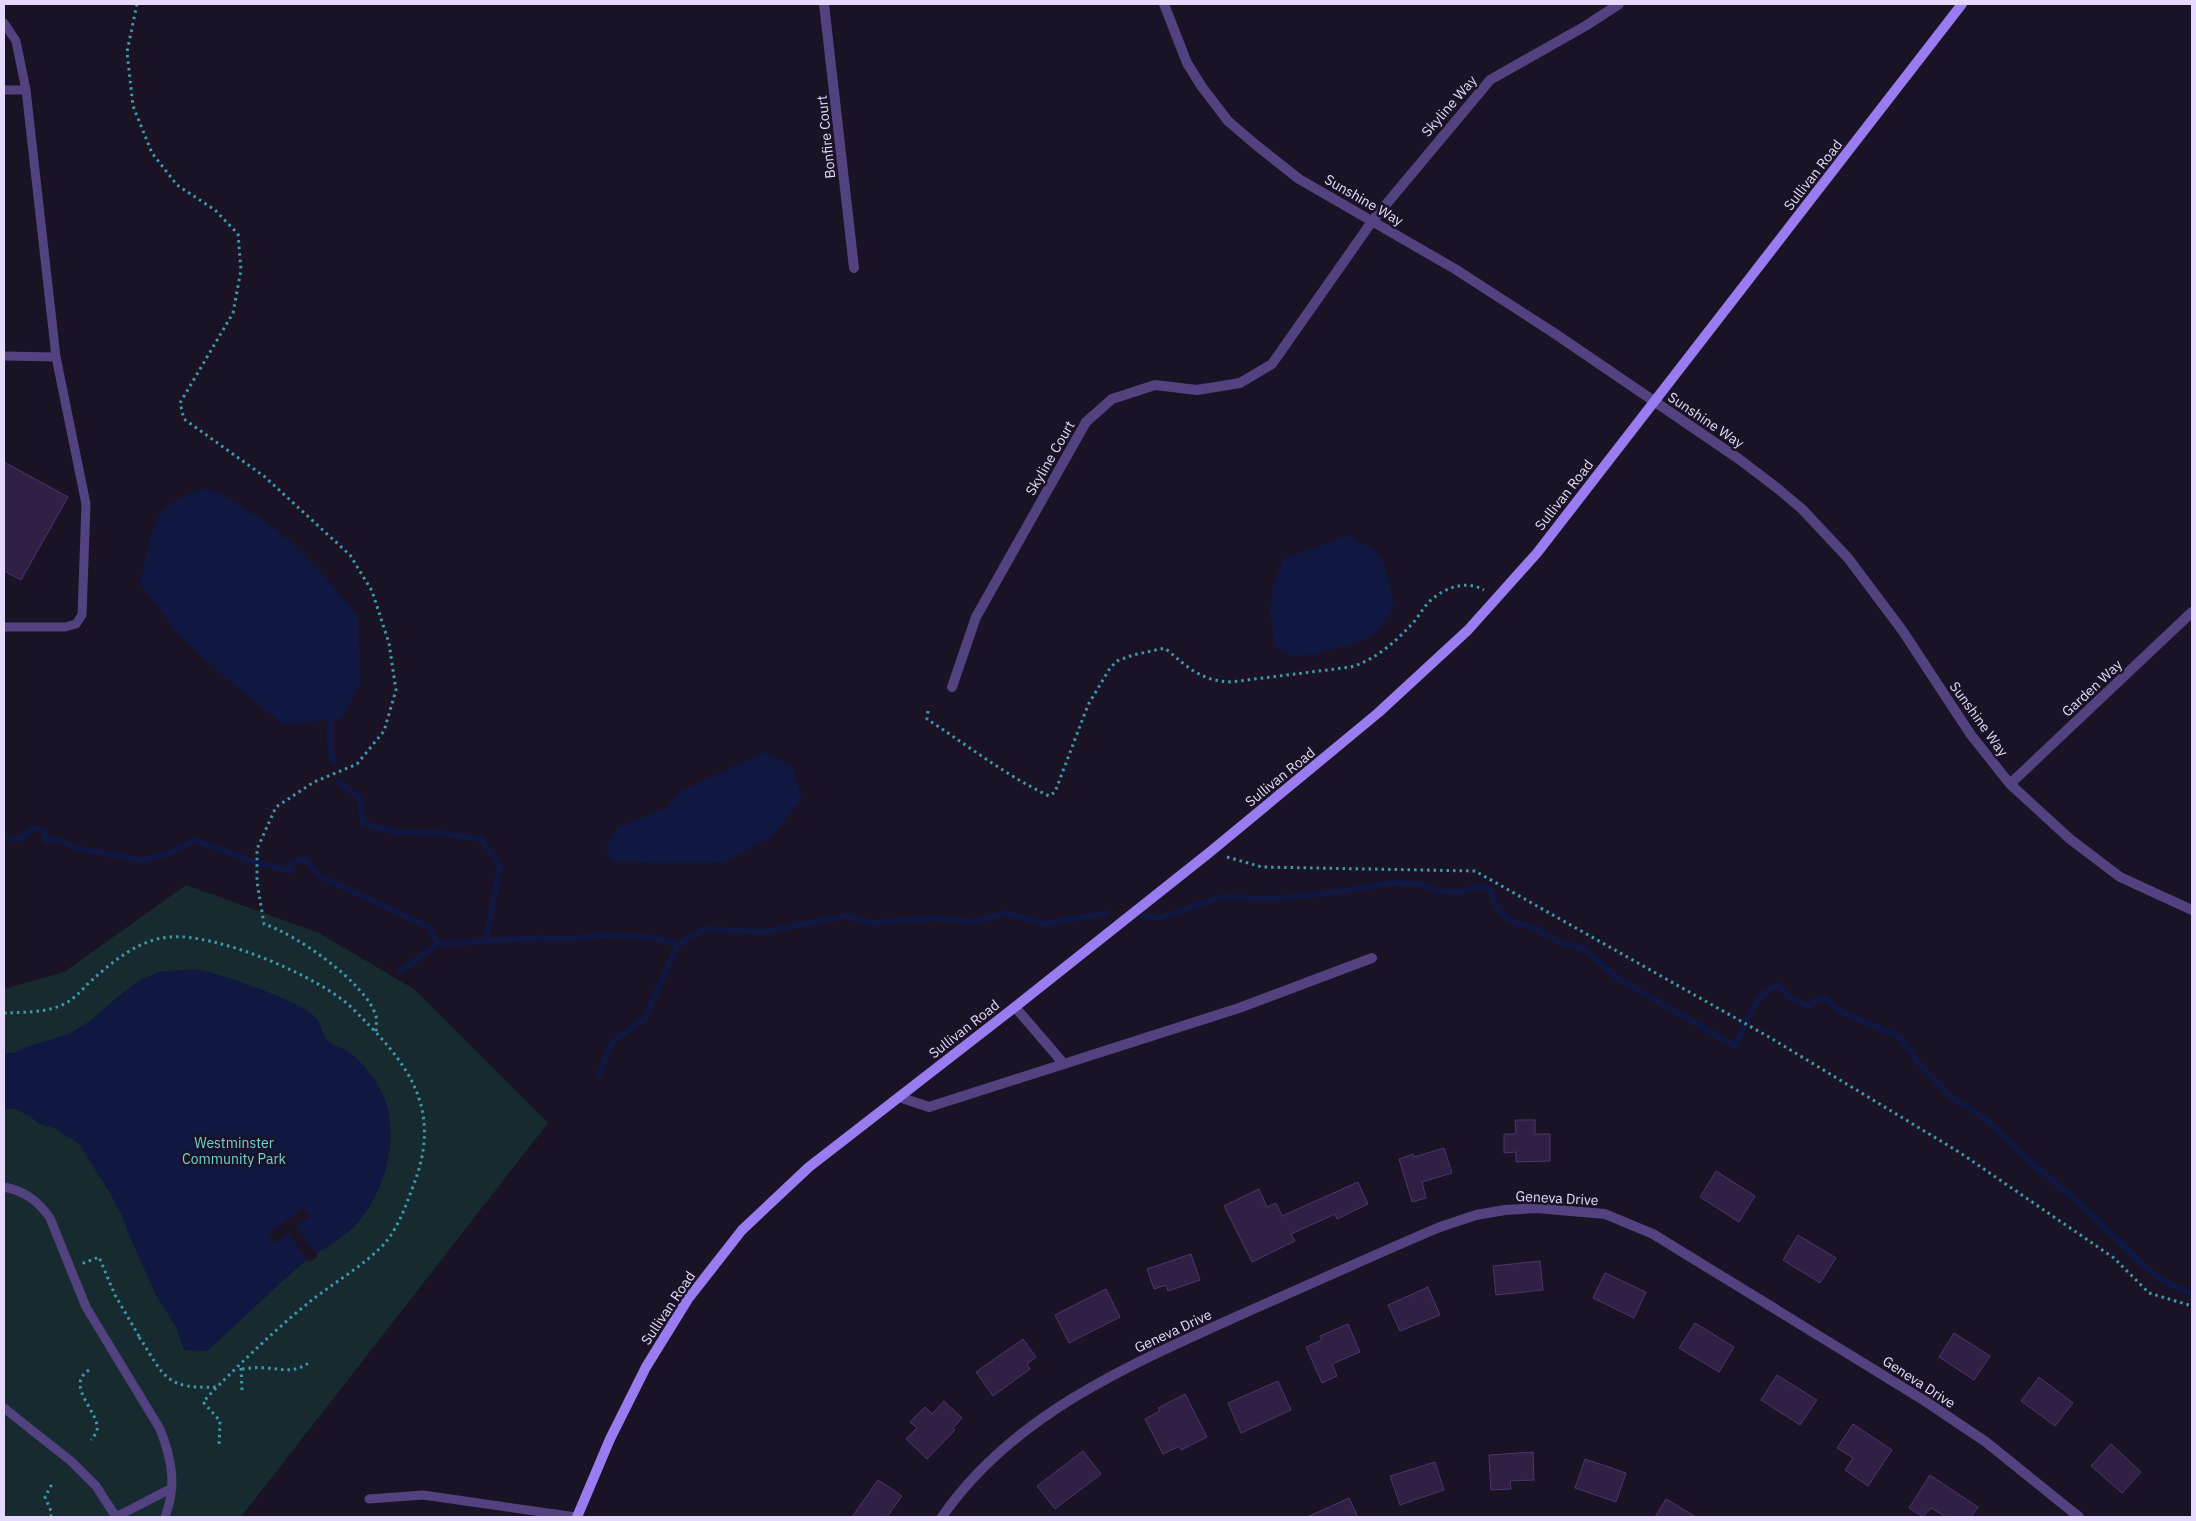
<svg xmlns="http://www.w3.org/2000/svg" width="2196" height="1521" font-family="'IBM Plex Sans',sans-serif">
<rect width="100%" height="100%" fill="#1a1225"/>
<!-- green -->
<path fill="#162a2f" d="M186 885 319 933 414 989 548 1123 241 1517H4V989L64 972Z"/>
<!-- water -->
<path fill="#101740" d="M201 489 218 492 259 517 292 543 325 577 358 616 361 683 341 719 283 725 220 673 179 635 140 584C144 569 151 528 159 516 168 503 186 494 201 489Z
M1350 535 1380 555 1388 575 1394 605 1381 628 1361 642 1315 654 1292 656 1275 647 1270 616 1272 587 1284 558Z
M764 752 793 767 802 798 773 836 725 862 667 863 612 861 605 848 618 827 668 807 679 792Z
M180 970C186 970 193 969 199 970 219 973 306 1003 317 1019 322 1026 322 1036 329 1042 337 1048 348 1049 355 1057 366 1067 376 1080 382 1093 402 1135 385 1194 354 1227 338 1243 313 1253 296 1269 266 1296 237 1324 207 1351L184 1350 176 1327 156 1295 129 1235 123 1218 110 1193 79 1144 54 1128 39 1124 30 1116 14 1109H4V1053H15C20 1046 59 1039 72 1032 103 1017 123 984 157 973 164 970 172 971 180 970Z"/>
<!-- pier -->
<path fill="#1a1225" d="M303 1208 309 1216 296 1227 318 1256 309 1262 288 1233 275 1243 268 1234Z"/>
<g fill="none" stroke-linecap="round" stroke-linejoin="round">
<!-- stream -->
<path stroke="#101740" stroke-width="6" d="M330 720V747L334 762
M338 781 360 799 363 824 396 832 438 833 481 839 500 866 486 940
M4 836 17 840 35 828 45 831 46 841 58 840 75 848 141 860 165 855 195 840 251 861 290 871 291 863 305 859 319 876 429 927 437 944
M1143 916 1160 918 1222 897 1270 899 1338 892 1390 883 1420 884 1438 891 1462 892 1479 886 1490 888 1495 905 1510 921 1535 928 1560 943 1585 949 1617 978 1735 1046C1748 1023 1751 996 1778 985L1792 999 1807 1006 1820 998H1826L1837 1010 1900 1037 1921 1066 1950 1096 1984 1118 2034 1165 2086 1209 2144 1266 2163 1281 2192 1294
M400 972 437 944 538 938 567 939 603 935 656 938 678 945
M599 1076 612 1042 644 1019 678 945 705 929 763 932 846 916 872 923 934 918 972 922 1006 913 1045 924 1107 913"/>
</g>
<!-- building -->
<path fill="#2f2044" stroke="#4d356e" d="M4 462 68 497 21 580 4 571Z
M1515 1120H1535V1134H1550V1161L1516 1162V1152L1504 1153V1134H1516Z
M1444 1148 1452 1173 1422 1182 1426 1198 1412 1202 1399 1159 1413 1154 1414 1157Z
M1716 1171 1755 1196 1739 1222 1700 1197Z
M1358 1182 1368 1204 1337 1219 1335 1214 1291 1234 1295 1241 1252 1262 1224 1206 1259 1189 1267 1207 1276 1203 1282 1216Z
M1798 1235 1836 1258 1820 1283 1783 1260Z
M1191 1254 1200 1280 1168 1291 1166 1285 1154 1289 1147 1269Z
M1540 1261 1543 1290 1496 1295 1493 1266Z
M1605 1273 1646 1292 1634 1318 1593 1298Z
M1428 1287 1440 1315 1400 1331 1388 1305Z
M1106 1289 1120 1317 1069 1343 1055 1315Z
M1695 1323 1734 1347 1719 1372 1679 1348Z
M1348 1324 1360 1352 1332 1364 1337 1376 1322 1383 1306 1347 1322 1340 1320 1336Z
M1954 1333 1990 1356 1974 1380 1939 1357Z
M1023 1339 1036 1357 1027 1364 1030 1369 993 1396 976 1372Z
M1777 1375 1817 1400 1800 1425 1761 1400Z
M2039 1377 2073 1403 2055 1426 2021 1401Z
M1278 1381 1291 1410 1241 1433 1228 1403Z
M1185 1394 1207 1437 1181 1450 1180 1446 1163 1454 1145 1419 1160 1411 1158 1408Z
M944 1401 962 1418 953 1428 955 1430 927 1459 906 1439 917 1428 910 1422 925 1407 932 1414Z
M1853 1424 1892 1450 1868 1486 1845 1470 1853 1458 1837 1448Z
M2111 1444 2141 1472 2122 1493 2091 1466Z
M1083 1451 1101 1474 1055 1509 1037 1486Z
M1533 1452 1534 1480 1510 1481 1511 1489 1491 1490 1489 1455Z
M1585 1459 1626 1473 1616 1502 1575 1488Z
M1435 1462 1444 1490 1400 1505 1390 1476Z
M1930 1475 1978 1507 1971 1517H1946L1931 1508 1923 1517 1909 1508Z
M878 1480 902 1496 887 1517H852Z
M1349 1498 1358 1517H1307Z
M1666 1499 1696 1517H1655Z"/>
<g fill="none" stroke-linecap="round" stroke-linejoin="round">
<!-- path -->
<path stroke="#3d9aac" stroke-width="3" stroke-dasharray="2.5 4" stroke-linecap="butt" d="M137 4 127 52 133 106 152 153 177 185 215 210 238 234 241 270 233 313 180 403 184 419 265 477 350 555 372 591 389 643 396 690 384 731 357 764 314 782 276 807 257 849V882L264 924C296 934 366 983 376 1016 377 1022 376 1027 376 1032
M928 711 927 719C967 745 1005 775 1049 796L1055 792 1088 705 1110 668 1117 661 1133 655 1165 648C1187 667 1201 681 1231 682L1351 667C1375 660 1395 642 1411 625 1419 617 1423 607 1431 600 1446 587 1466 580 1484 590
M1227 857 1262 867 1475 871 1769 1037 1959 1152 2114 1258 2149 1293 2192 1306
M4 1013C24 1012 46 1013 64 1004 75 999 82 989 91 981 113 961 140 939 170 937 216 933 319 976 352 1008 408 1063 445 1108 412 1189 405 1208 398 1228 384 1244 364 1266 331 1284 307 1304 276 1329 246 1358 217 1387 166 1389 165 1378 140 1338L136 1341
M83 1262 84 1263 99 1257 115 1295 140 1338
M241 1368 242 1390
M242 1369C250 1368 258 1367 266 1368 284 1369 295 1374 311 1361
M89 1370C64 1386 100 1412 97 1430 97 1433 93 1437 91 1440
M216 1388 203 1402 220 1421 219 1447
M51 1517V1511L45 1497 53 1482"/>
<!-- lane -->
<path stroke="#52427f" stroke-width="9" d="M4 23 16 41 26 90 56 357
M4 90H26
M4 356 56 357 86 504 82 615 76 624 65 627H4
M4 1187C25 1191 38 1201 50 1218L86 1307 160 1429C172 1459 177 1486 165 1517
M4 1408 72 1462 96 1486 116 1517
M369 1499 423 1495 576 1517
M116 1517 172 1488"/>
<!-- street -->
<path stroke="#52427f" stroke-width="10" d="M824 4 854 268
M1164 4 1187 63 1202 87 1228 121 1256 145 1299 179 1455 269 1554 333 1739 459 1777 488 1802 509 1848 558 1902 630 1971 735 2010 784 2070 839 2120 877 2192 910
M952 687 976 617 1086 422 1112 399 1155 385 1197 390 1240 383 1272 364 1373 220 1490 80 1587 25 1619 4
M2010 784 2192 612
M1015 1007 1064 1064
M899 1097 929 1107 1239 1008 1372 958
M942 1517C1014 1412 1138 1361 1249 1311 1313 1283 1376 1254 1440 1227L1476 1215 1505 1210 1536 1208 1605 1214 1653 1234 1925 1401 1986 1442 2079 1517"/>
<!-- secondary -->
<path stroke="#997cf0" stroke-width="10" d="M577 1517 610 1439 646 1367 688 1299 742 1230 809 1167 1015 1007 1210 852 1378 713 1468 630 1537 553 1962 4"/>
</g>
<g text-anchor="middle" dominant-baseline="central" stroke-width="5" stroke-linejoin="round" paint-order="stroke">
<!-- street labels -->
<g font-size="14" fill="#e5dafb" stroke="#1a1225">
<text transform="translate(1449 106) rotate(-49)">Skyline Way</text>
<text transform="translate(826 137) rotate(-96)">Bonfire Court</text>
<text transform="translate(1813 175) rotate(-52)">Sullivan Road</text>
<text transform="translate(1364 200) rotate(30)">Sunshine Way</text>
<text transform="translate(1706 420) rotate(34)">Sunshine Way</text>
<text transform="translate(1050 458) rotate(-60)">Skyline Court</text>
<text transform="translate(1564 495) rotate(-52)">Sullivan Road</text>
<text transform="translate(2092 688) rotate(-43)">Garden Way</text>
<text transform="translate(1979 719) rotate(54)">Sunshine Way</text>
<text transform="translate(1280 777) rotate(-39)">Sullivan Road</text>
<text transform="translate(964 1029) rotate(-38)">Sullivan Road</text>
<text transform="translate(1557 1198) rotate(3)">Geneva Drive</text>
<text transform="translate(668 1308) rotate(-56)">Sullivan Road</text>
<text transform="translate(1173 1331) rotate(-25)">Geneva Drive</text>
<text transform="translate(1919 1382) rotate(33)">Geneva Drive</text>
</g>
<!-- park labels -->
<g font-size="14" fill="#6ed4d1" stroke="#1a1225">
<text x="234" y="1143">Westminster<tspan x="234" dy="16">Community Park</tspan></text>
</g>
</g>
<!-- border -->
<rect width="2196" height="1521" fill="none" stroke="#e5dafb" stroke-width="10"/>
</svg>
